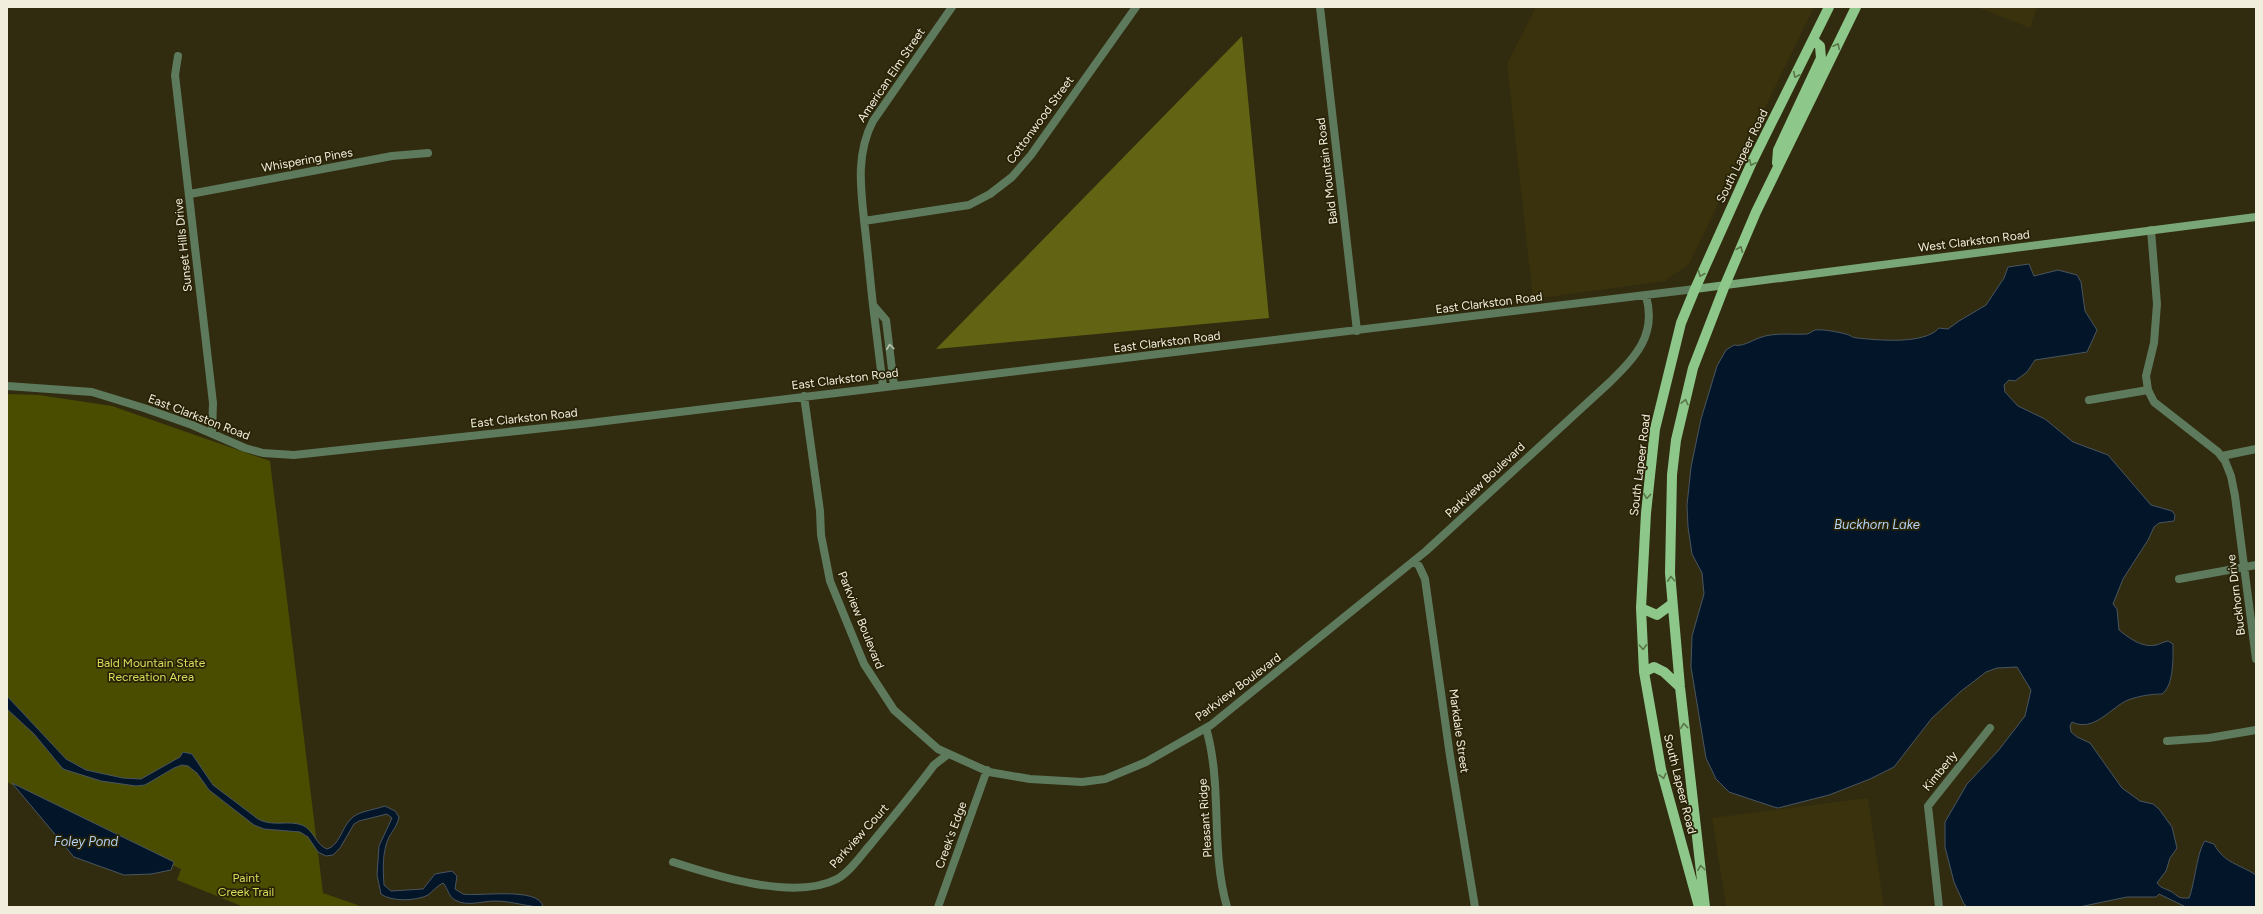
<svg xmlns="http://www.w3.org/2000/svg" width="2263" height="914" font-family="Figtree,sans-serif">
<rect width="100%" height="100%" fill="#312b10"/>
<!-- built -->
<path fill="#39320d" d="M1536 7H1814L1689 264 1665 281 1533 299 1507 64Z
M1977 7H2037L2030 28Z
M1868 798 1884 907H1726L1712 818Z"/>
<!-- green -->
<path fill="#4a4c00" d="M7 394 39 395 112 406 270 461 323 893 363 907H244L177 880 181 869 118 841 7 782Z"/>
<!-- forest -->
<path fill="#626413" d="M1242 36 1269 318 936 349Z"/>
<!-- water -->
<path fill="#021529" stroke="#4a565f" d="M2029 264 2034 276 2058 270 2077 275 2081 282 2085 311 2097 330 2087 352 2035 360 2027 372 2015 381 2009 380 2004 385 2005 392 2018 406 2045 419 2073 442 2108 455 2151 505 2172 511 2175 515 2174 521 2159 523 2154 527 2148 540 2123 579 2113 604 2117 609 2119 630C2129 638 2142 648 2156 645 2160 644 2163 642 2168 641L2173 644C2173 659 2174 685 2162 694 2151 694 2139 696 2128 700 2111 707 2094 733 2072 722L2070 726 2071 732 2077 737 2090 743 2122 788 2140 801 2153 804 2159 809 2172 827 2177 848 2170 858 2166 871 2157 883C2161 888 2163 888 2168 890 2178 894 2175 899 2189 898 2195 883 2197 851 2205 841L2214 844C2224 863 2239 864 2256 875V907H2186L2159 894 2156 897H2127L2079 907H1967L1964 904 1954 882 1945 847V822L1967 784 1998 751 2025 716 2031 690 2017 667 1997 668 1986 672 1960 692 1932 718 1894 767 1870 779 1829 795 1778 808 1774 807 1729 792 1716 779 1706 758 1691 667 1692 636 1704 594 1702 573 1692 554 1688 527 1687 505 1691 467 1701 419 1717 366 1726 350 1734 345C1742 347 1751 341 1759 338 1774 332 1791 335 1807 334 1811 333 1812 331 1815 330 1823 329 1838 332 1846 334 1850 335 1853 338 1857 338 1878 340 1924 345 1939 328L1948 329 1959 321 1986 305 2004 278 2008 267Z
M7 696 66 759 86 770 123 778 141 779 180 757 183 752 192 754 213 785 258 819C272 827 288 820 302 825 314 830 316 845 327 849 339 846 342 828 350 820 357 811 374 810 385 806L395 811 399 817C397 826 393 830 389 837 382 852 383 869 384 885L391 891 423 889 435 874 452 871 457 876 455 889 463 894C477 897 540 886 543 907 527 907 512 901 495 901 482 901 467 907 455 900 448 896 448 888 443 883 437 886 433 891 428 895 417 901 391 902 381 894L377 875 379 846 392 818 387 814 359 821 354 824 340 848 333 855 326 856 318 852 308 837 300 832 264 829 254 825 209 790 197 773 188 766 182 765 174 768 145 785 136 786 101 781 63 769 34 734 7 709Z
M12 783 174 862 171 870 151 874 124 875 74 857Z"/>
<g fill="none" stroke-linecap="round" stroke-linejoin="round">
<!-- minor -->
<path stroke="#5e7a5c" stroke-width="8" d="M1320 7 1357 331
M178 56 175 75 213 403 212 433
M190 194 392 156 428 153
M864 221 969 205 990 194 1012 177 1031 155 1136 7
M2151 230 2157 304 2154 343 2146 376 2148 390 2154 402 2218 452 2225 461 2231 476 2235 496 2256 659
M873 305C870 279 868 254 865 229 861 191 855 155 873 121L952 7
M7 386 92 392 144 408 192 425 245 448 263 453 294 455 581 424 1695 289
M883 387 873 305 886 320 894 386
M804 396 820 511 821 535 830 581 864 664 894 710 938 749 989 772 1030 779 1082 782 1105 779 1146 762 1211 725 1426 551 1610 382C1636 356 1657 335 1646 296
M2089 400 2148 390
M2222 456 2256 449
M1414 561 1419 566 1425 579 1450 756 1475 907
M2179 579 2256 565
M1206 728C1223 786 1210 849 1227 907
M2167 741 2209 738 2256 730
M673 862C716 876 795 901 837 879 850 872 861 855 871 844 892 818 914 792 934 765L947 755
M938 907 987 770
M1939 907 1928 806 1990 728"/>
<!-- secondary -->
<path stroke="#79a676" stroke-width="8" d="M1695 289 2256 217"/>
<!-- primary -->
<path stroke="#8dc88a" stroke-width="10" d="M1777 163 1778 150 1821 58 1820 46 1813 40
M1641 608 1657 615 1672 604
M1644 672 1654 667 1664 672 1680 687
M1699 907 1661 769 1644 672 1641 608 1646 513 1655 429 1681 323 1695 289 1752 162 1829 7
M1705 907 1680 687 1670 573 1672 475 1676 440 1693 368 1725 285 1756 212 1856 7"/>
</g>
<!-- one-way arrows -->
<defs><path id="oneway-chevron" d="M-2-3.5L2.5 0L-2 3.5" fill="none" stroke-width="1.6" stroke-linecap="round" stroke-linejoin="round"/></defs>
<g stroke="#5a7548">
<use href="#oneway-chevron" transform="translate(1837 46) rotate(-64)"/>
<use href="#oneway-chevron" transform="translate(1796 75) rotate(116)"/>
<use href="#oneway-chevron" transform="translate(1752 163) rotate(116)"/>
<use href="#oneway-chevron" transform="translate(1740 249) rotate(-67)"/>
<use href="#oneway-chevron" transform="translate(1701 274) rotate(113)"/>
<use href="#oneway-chevron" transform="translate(1685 402) rotate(-77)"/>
<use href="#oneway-chevron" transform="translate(1647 496) rotate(96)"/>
<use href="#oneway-chevron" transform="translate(1671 579) rotate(-93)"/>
<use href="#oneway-chevron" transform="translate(1643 647) rotate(87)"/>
<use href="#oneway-chevron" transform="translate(1684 726) rotate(-96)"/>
<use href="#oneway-chevron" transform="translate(1663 776) rotate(76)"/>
<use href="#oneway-chevron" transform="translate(1701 868) rotate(-97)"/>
</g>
<use stroke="#bec5b0" href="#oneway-chevron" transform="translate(890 347) rotate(-97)"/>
<g text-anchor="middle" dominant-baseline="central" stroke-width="3.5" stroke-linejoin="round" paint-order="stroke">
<!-- street labels -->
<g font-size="12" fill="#f2eede" stroke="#282206">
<text transform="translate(891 75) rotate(-56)">American Elm Street</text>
<text transform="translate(1040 120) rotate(-54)">Cottonwood Street</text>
<text transform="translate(1742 156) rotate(-64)">South Lapeer Road</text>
<text transform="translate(307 160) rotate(-10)">Whispering Pines</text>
<text transform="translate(1327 171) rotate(-97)">Bald Mountain Road</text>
<text transform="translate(1974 241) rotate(-7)">West Clarkston Road</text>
<text transform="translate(183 245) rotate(-96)">Sunset Hills Drive</text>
<text transform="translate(1489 303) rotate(-7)">East Clarkston Road</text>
<text transform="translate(1167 342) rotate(-7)">East Clarkston Road</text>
<text transform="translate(845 379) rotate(-7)">East Clarkston Road</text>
<text transform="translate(199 417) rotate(21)">East Clarkston Road</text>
<text transform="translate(524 418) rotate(-6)">East Clarkston Road</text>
<text transform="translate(1640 465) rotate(-83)">South Lapeer Road</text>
<text transform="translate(1485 480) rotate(-43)">Parkview Boulevard</text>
<text transform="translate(2236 595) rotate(-97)">Buckhorn Drive</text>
<text transform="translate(861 620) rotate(68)">Parkview Boulevard</text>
<text transform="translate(1238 687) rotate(-37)">Parkview Boulevard</text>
<text transform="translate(1459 731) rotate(82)">Markdale Street</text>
<text transform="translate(1940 771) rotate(-51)">Kimberly</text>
<text transform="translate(1680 784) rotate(76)">South Lapeer Road</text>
<text transform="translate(1205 818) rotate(-94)">Pleasant Ridge</text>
<text transform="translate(951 835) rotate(-70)">Creek's Edge</text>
<text transform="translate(859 836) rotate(-48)">Parkview Court</text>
</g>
<!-- park labels -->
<g font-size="12" fill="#d9de5a" stroke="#282206">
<text x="151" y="663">Bald Mountain State<tspan x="151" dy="14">Recreation Area</tspan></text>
<text x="246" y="878">Paint<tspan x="246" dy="14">Creek Trail</tspan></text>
</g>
<!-- water labels -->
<g font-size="13" font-style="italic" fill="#b1d3f7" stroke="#282206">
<text x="1877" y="524">Buckhorn Lake</text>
<text x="86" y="841">Foley Pond</text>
</g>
</g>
<!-- border -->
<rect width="2263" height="914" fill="none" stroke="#f2eede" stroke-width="16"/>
</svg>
